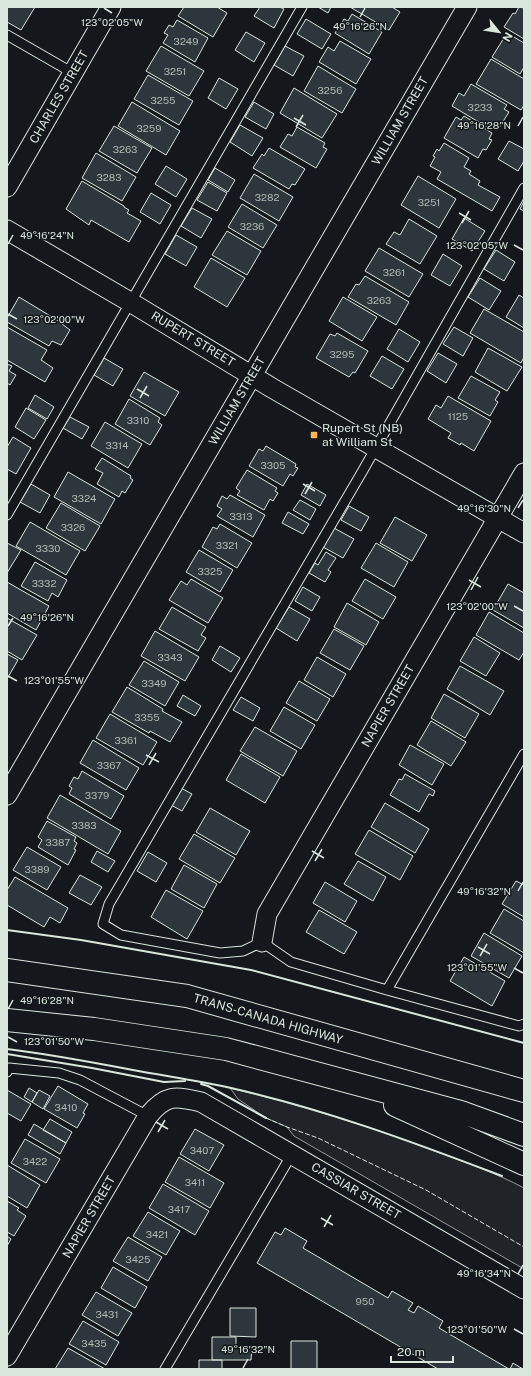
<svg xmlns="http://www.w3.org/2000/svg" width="531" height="1376" font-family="'Public Sans',sans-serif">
<rect width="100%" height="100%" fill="#14181c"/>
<!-- green -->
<path fill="#202428" stroke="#939e99" d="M230 1088C300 1105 369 1126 437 1152 467 1163 496 1173 524 1188V1269L294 1136 287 1127 266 1118 238 1099Z"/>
<!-- building -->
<path fill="#2c363c" stroke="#d8e6dc" d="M7 7H35L21 30 7 22Z
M184 7H217L227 13 213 37 178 16Z
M260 7H280L284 9 274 28 254 16Z
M318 7H331L328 13Z
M350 7H392L400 12 389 30Z
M519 7 524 8V39L504 27 513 13 515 14Z
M352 14 382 32 369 54 335 33 344 19 348 21Z
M306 19 331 34 322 49 297 34Z
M177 20 208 38 195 62 163 43 168 35 164 33 169 25 173 27Z
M246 32 265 43 254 62 235 50Z
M507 33 524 43V67L520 74 492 57Z
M340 41 371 59 356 84 319 62 328 47 334 51Z
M161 46 204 71 189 96 146 71Z
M285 46 304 56 293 76 274 65Z
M491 59 524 79V105L521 110 476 84Z
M318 66 356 89 342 113 304 91Z
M148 75 193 101 179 125 134 99Z
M219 78 238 89 226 109 208 98Z
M471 84 507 105 504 109 509 112 499 128 495 125 492 130 452 106 459 93 464 96Z
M294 88 337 114 322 138 280 113Z
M132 102 180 131 166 155 118 126Z
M254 102 274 114 266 129 245 117Z
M464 116 492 133 489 139 492 140 486 150 483 149 478 158 444 138 456 117 461 120Z
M240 125 263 138 252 156 230 142Z
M114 126 152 148 137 173 99 151Z
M297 127 325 143 323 147 327 149 316 168 280 147 288 134 292 136Z
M509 141 524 149V161L518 171 498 159Z
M444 143 469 158 464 167 471 171 469 174 480 181 478 185 500 197 492 211 437 179 441 172 430 166 435 157 433 156 437 149 439 151Z
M269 148 305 169 295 185 292 184 289 189 253 168 262 154 264 156Z
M96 153 136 177 122 201 82 178Z
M166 166 187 179 176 197 155 184Z
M215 168 235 180 228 192 208 180Z
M254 174 293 197 279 221 240 198Z
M418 176 456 199 439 228 401 205Z
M82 181 124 206V207L129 210 127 213 141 221 129 242 91 220 89 225 66 209Z
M208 182 227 193 217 211 197 200Z
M151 193 171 205 160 224 140 212Z
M524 201V211L520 209Z
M242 204 277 225 263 248 228 227Z
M192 208 212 219 201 238 181 226Z
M464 218 485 231 472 251 452 239Z
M409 219 437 236 420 264 386 244 394 232 400 235Z
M227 231 261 251 247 275 212 255Z
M176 235 197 247 186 266 165 254Z
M379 248 423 274 409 297 365 271Z
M496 250 515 262 504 281 484 269Z
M443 254 462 266 450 286 431 275Z
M211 258 245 278 227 307 194 287Z
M365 276 409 302 396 325 348 297 356 284 359 285Z
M480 278 501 291 489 310 468 297Z
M519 295 524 298V328L506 317Z
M19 297 62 323V324L70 330 61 345 52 341 49 346 7 322V318Z
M343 297 377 317 362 341 329 321Z
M484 309 524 332V357L521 363 470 333Z
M7 327 47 350 41 360 53 368 45 382 7 360Z
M454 327 473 338 463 356 443 344Z
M399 329 420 342 408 362 387 349Z
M337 333 368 351 355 373 353 372 349 377 316 358 330 334 335 336Z
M488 348 522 367 507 391 475 372Z
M438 353 457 364 446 383 427 371Z
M382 356 404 369 392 389 370 376Z
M104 358 123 369 113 386 94 375Z
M7 364 12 366 9 371 16 375 10 385 7 383Z
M144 372 179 392 165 416 130 396Z
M471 376 500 392 495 400 498 402 490 416 458 398Z
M35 395 54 407 47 419 28 408Z
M448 396 491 421 474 451 461 443 460 445 448 438 451 433 428 419 436 405 441 408Z
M129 399 160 418 158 422 162 425 150 445 115 424Z
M26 408 46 420 34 439 15 427Z
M70 417 89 427 82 439 63 428Z
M105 422 142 444 128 468 91 446Z
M13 437 31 448 16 474 7 469V447Z
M266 446 296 464 295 467 298 468 293 476 290 474 283 486 249 466 259 449 263 451Z
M102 458 131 476 130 478 133 480 125 493 122 491 119 497 97 484 103 473 95 469Z
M247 470 277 488 275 491 278 493 273 501 270 499 264 510 237 495 240 491 236 488Z
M68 472 115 499 101 524 54 497Z
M31 484 50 495 40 513 20 502Z
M307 484 326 495 320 506 301 495Z
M230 495 265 515 253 537 217 516 222 509 217 506 222 496 227 499Z
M300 500 316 509 310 520 293 510Z
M61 503 100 526 85 551 46 528Z
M349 506 369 517 361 531 341 520Z
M288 512 309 524 303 534 282 523Z
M395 517 427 535 412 561 380 543Z
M30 522 80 551 66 575 16 546Z
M220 524 252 543 237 568 202 547 213 527 217 529Z
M334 528 354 539 343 558 323 547Z
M7 543 21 550 7 573Z
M376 543 408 562 394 587 361 568Z
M199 550 233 570 220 592 186 572Z
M326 552 336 558 328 570 331 572 325 582 309 573 315 563 318 565Z
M35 562 67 580 58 597 52 593 48 601 21 586Z
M191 579 223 598 208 623 169 600 181 581 187 585Z
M365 579 396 597 383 619 352 601Z
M7 582 49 606 36 630 7 613Z
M508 584 524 593V628L493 610Z
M303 587 320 597 312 611 295 601Z
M347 603 379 622 366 645 334 627Z
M172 607 206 627 201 635 206 638 198 651 159 629Z
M289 607 310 619 297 641 276 628Z
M489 612 524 633V652L519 660 476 635Z
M7 618 37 635 22 660 7 651Z
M334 629 364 646 350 670 320 653Z
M155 631 199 657 185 681 141 656Z
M474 637 500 653 486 676 460 661Z
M220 646 240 658 231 672 212 660Z
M7 654 18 660 7 679Z
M317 657 346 674 333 697 304 680Z
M144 661 179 682 165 706 129 685Z
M460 666 504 691 490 715 447 689Z
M299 681 330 699 317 721 286 703Z
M127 687 163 709 162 711 182 722 170 742 150 731 149 733 112 712Z
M444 694 479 714 465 738 431 718Z
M183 695 201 706 195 716 177 706Z
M241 697 260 708 253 721 233 710Z
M284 707 315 725 301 749 270 731Z
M110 714 157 742 143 765 96 738Z
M431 721 466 742 451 766 417 745Z
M255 727 297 751 283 776 240 751Z
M93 740 139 768 126 790 80 763Z
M410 745 444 764 432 785 399 765Z
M241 754 280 777 265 803 226 780Z
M82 771 124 796 111 819 69 794 72 788 69 786 74 777 78 779Z
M405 774 435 791 433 796 429 794 419 812 390 795 399 779 402 780Z
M181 788 192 794 182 811 171 805Z
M60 795 121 831 108 854 47 818Z
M385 803 429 829 415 853 371 827Z
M210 808 250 831 236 855 196 832Z
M47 821 76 837 74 841 77 843 74 849 76 850 68 865 38 847 42 840 38 837Z
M369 830 413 856 400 880 355 854Z
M194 834 235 858 220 883 179 859Z
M27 847 61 867 47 890 13 870Z
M97 851 115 861 108 872 91 862Z
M148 852 167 863 156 882 137 871Z
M358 861 386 877 373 901 344 884Z
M184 865 217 884 204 908 171 889Z
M80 875 102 887 91 905 69 893Z
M15 877 68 908 60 923 50 917 44 927 7 905V890Z
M516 881 524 885V917L502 904Z
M325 882 357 901 345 922 313 903Z
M166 890 203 911 187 939 151 917Z
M504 909 524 921V953L490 933Z
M319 910 357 932 344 954 306 932Z
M484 933 522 956 509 978 471 956Z
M464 957 505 981 492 1006 450 981Z
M58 1086 88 1104 83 1113 85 1114 77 1128 44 1109Z
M29 1088 37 1093 32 1102 24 1097Z
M7 1090 31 1104 21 1121 7 1113Z
M39 1090 50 1096 43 1109 32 1102Z
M50 1119 72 1132 66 1143 43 1130Z
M34 1124 66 1143 60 1154 28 1135Z
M195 1129 224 1145 209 1171 180 1154Z
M25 1139 60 1159 46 1183 11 1163Z
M179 1157 224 1183 210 1208 165 1182Z
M7 1165 40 1185 27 1208 7 1196Z
M163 1184 209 1211 195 1235 149 1208Z
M7 1201 19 1208 17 1210 26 1216 14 1236 7 1232Z
M148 1212 180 1231 166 1255 133 1236Z
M285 1228 307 1241 303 1248 388 1298 392 1291 413 1303 408 1310 414 1313 418 1306 443 1321 439 1328 509 1369H438L257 1263 275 1232 281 1235Z
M7 1236 11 1239 7 1246Z
M128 1237 162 1257 148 1281 113 1261Z
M113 1267 147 1287 135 1308 101 1288Z
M96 1292 132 1313 118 1336 82 1315Z
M230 1308H256V1337L230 1336Z
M83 1321 119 1342 106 1365 69 1344Z
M212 1337H236V1347H252L251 1360H212Z
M291 1341H317V1369H291Z
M68 1348 105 1369H55Z
M199 1360H222V1369H199Z
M513 1363 523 1369H510Z"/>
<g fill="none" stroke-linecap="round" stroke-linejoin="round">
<defs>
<path id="lane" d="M7 35 73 73
M524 188 362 472 109 904 103 924 121 935 220 953 243 951 262 942 291 962 387 990 519 1026 524 1024
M7 515 302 7
M387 990 524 754
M7 1072 9 1068 59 1073 80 1080 148 1116
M165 1369 292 1154"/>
<path id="street" d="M7 187 111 7
M7 230 130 302 272 388 524 533
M7 795 467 7
M262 942 267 914 524 473
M7 1356 148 1116C166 1094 175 1096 201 1102L524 1289"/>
<path id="highway" d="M7 970 187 996 524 1091
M7 1020 94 1029 226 1049 461 1112 524 1135
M395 1105 524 1164"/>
</defs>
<!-- lane casing -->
<use href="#lane" stroke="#d8e6dc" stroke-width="11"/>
<!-- street casing -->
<use href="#street" stroke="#d8e6dc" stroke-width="21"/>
<!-- highway casing -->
<use href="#highway" stroke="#d8e6dc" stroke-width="24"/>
<!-- lane -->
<use href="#lane" stroke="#14181c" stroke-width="9"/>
<!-- street -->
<use href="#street" stroke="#14181c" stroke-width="19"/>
<!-- highway -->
<use href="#highway" stroke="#14181c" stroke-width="22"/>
<!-- fence -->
<path stroke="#d8e6dc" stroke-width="1" stroke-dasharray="5 2" stroke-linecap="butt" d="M266 1118 287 1127 318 1138 426 1190 524 1247"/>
<!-- wall -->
<path stroke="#d8e6dc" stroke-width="2" d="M7 930 81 940 251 970 524 1043
M7 1049C49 1054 91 1062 133 1070 165 1076 199 1081 231 1088 324 1109 413 1142 502 1176
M7 1054 92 1068 164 1082 185 1081
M201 1084 208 1086 266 1118"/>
</g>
<!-- ticks -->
<path fill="none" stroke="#d8e6dc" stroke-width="1.5" d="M104 8 112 13M360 17 365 8M294 118 306 125M518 126 523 117M296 127 303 115M459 213 471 220M462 223 469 211M8 244 13 235M514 245 523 250M8 314 17 319M137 389 149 396M140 398 147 386M303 484 315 491M305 494 312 482M518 508 523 500M469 580 481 587M471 590 478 577M514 606 523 611M8 626 13 618M8 676 17 681M146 755 159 762M149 765 156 753M312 851 324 858M315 861 322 849M518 891 523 882M478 947 490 954M480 956 487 944M514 968 523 973M8 1009 13 1000M8 1037 17 1042M156 1122 168 1129M158 1132 165 1120M321 1218 333 1225M324 1227 331 1215M518 1274 523 1265M514 1329 523 1334M243 1368 248 1359"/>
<!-- markers -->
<rect fill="#ffb74d" stroke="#14181c" stroke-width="1.5" x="310" y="431" width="8" height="8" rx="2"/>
<g text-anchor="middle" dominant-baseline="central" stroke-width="3" stroke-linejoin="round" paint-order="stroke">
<!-- number labels -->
<g font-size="10" fill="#adbab4">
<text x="186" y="41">3249</text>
<text x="175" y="71">3251</text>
<text x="330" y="90">3256</text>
<text x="163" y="100">3255</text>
<text x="480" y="107">3233</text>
<text x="149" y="128">3259</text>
<text x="125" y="149">3263</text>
<text x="109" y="177">3283</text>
<text x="267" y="197">3282</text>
<text x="429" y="202">3251</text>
<text x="252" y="226">3236</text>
<text x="394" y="272">3261</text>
<text x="379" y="300">3263</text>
<text x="342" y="354">3295</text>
<text x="458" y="416">1125</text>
<text x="138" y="420">3310</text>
<text x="117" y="445">3314</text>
<text x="273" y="465">3305</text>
<text x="84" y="498">3324</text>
<text x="241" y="516">3313</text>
<text x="73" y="527">3326</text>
<text x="227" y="545">3321</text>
<text x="48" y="548">3330</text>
<text x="210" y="571">3325</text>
<text x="44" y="583">3332</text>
<text x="170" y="657">3343</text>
<text x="154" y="683">3349</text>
<text x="147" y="717">3355</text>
<text x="126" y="740">3361</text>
<text x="109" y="765">3367</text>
<text x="97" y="795">3379</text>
<text x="84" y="825">3383</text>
<text x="58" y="842">3387</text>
<text x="37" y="869">3389</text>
<text x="66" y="1107">3410</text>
<text x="202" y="1150">3407</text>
<text x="35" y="1161">3422</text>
<text x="195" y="1182">3411</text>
<text x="179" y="1209">3417</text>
<text x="157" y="1234">3421</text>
<text x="138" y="1259">3425</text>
<text x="365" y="1301">950</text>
<text x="107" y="1314">3431</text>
<text x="94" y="1343">3435</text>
</g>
<!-- street labels -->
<g font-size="12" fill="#d8e6dc" stroke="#14181c">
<text transform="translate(59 97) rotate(-60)">CHARLES STREET</text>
<text transform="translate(400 121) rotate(-60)">WILLIAM STREET</text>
<text transform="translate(193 339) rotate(31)">RUPERT STREET</text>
<text transform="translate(237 401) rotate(-60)">WILLIAM STREET</text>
<text transform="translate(388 706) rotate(-60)">NAPIER STREET</text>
<text transform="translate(268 1019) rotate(16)">TRANS-CANADA HIGHWAY</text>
<text transform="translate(356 1191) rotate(30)">CASSIAR STREET</text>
<text transform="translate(89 1217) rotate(-60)">NAPIER STREET</text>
</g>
<!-- poi labels -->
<g font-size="12" fill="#d8e6dc" stroke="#14181c" text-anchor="start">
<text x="322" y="428">Rupert St (NB)<tspan x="322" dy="14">at William St</tspan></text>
</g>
</g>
<g font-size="10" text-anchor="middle" fill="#d8e6dc" stroke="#14181c" stroke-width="3" stroke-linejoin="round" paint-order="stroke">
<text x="112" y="26">123°02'05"W</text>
<text x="360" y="30">49°16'26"N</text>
<text x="484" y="129">49°16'28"N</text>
<text x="47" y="239">49°16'24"N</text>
<text x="477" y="249">123°02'05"W</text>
<text x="54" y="323">123°02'00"W</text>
<text x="484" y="512">49°16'30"N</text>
<text x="477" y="610">123°02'00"W</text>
<text x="47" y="621">49°16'26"N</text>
<text x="54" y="684">123°01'55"W</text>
<text x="484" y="895">49°16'32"N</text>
<text x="477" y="971">123°01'55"W</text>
<text x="47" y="1004">49°16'28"N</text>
<text x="54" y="1045">123°01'50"W</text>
<text x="484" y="1277">49°16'34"N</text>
<text x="477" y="1333">123°01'50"W</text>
<text x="248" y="1353">49°16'32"N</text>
</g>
<!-- border -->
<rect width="531" height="1376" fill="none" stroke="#d8e6dc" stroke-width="16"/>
<!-- north arrow -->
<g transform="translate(499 32) rotate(120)" stroke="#14181c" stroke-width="3" paint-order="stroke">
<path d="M0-3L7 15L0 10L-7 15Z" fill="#d8e6dc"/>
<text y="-6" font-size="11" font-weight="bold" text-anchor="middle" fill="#d8e6dc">N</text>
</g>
<!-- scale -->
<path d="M391 1356v6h62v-6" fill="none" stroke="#d8e6dc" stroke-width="2"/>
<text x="397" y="1356" font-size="12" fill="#d8e6dc" stroke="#14181c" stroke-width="3" paint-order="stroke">20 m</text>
</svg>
